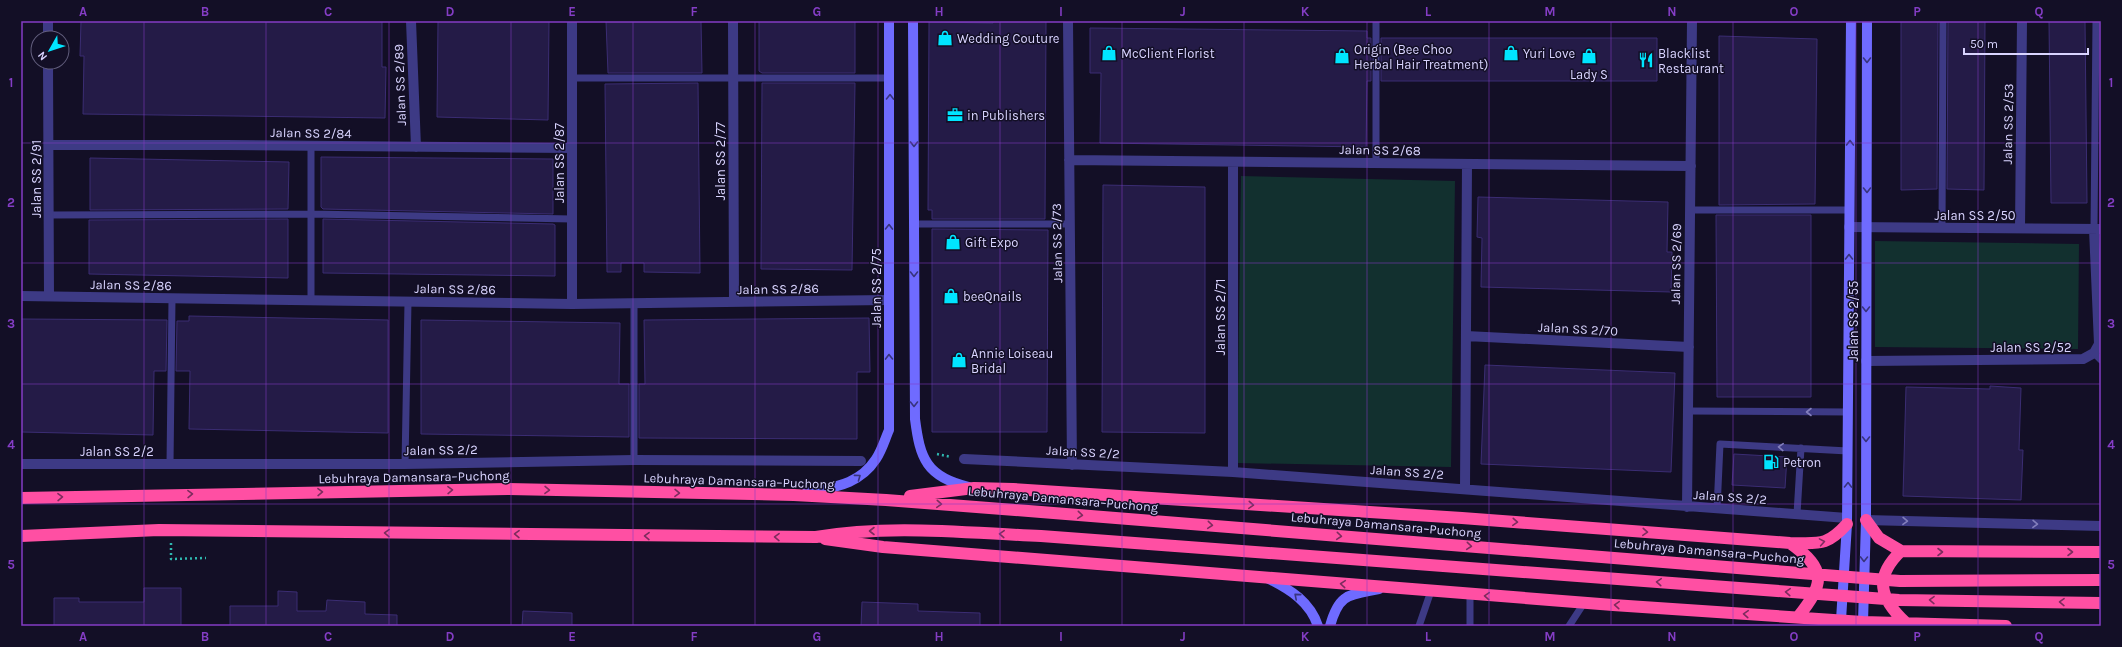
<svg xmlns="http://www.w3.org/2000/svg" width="2122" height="647" font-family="Karla,sans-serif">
<rect width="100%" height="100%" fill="#130f26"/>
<!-- green -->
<path fill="#12302f" d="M1241 176 1455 181 1451 467 1237 463Z
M1875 241 2079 244 2078 349 1875 347Z"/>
<!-- building -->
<path fill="#241b47" stroke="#3b2d73" d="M81 21H382V67H386L385 118 83 114 84 56H80Z
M438 21H549L548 120 437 117Z
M606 21H701L702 73H608Z
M759 21H855V73H762L759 71Z
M993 21H1046L1045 219H932V210H928L929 22 993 23Z
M1901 21H1938L1937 189 1901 190Z
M1948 21H1985L1984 190 1947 189Z
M2049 21H2085L2087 203H2051Z
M1090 28 1367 31V38H1371V81H1367L1366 147 1100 143 1101 73H1090Z
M1719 36 1817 39 1815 204 1719 205Z
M1381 38H1657V81H1381Z
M698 83 700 273 644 272V263H621V272H607L605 84Z
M762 83H855L852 270 761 269Z
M321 157 553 159V214L323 209 321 207Z
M90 158 289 162 288 209 90 210Z
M1103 185 1205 187V433L1102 432Z
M1478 197 1668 202 1667 252H1672L1671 292 1481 287 1482 238 1477 237Z
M1716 215H1811V397H1717Z
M288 219V278L89 274V220Z
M323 219 553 224 555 225V276L323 273Z
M932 229 1048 230 1047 432H932Z
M189 316 388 320V433L189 429 190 371H176L177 321H189Z
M869 318 870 372H857V439L639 438V384H645L644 320Z
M21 319 167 320 166 371H154L153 435 21 432Z
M421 320 620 323 619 384H629V437L421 434Z
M1485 365 1675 373 1671 472 1481 464Z
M1990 386 2021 388 2019 450H2023L2021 500 1903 496 1906 387 1990 389Z
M1734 454 1787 457 1785 488 1732 485Z
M144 588H181V626H54V598H79V602H144Z
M278 591 297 592V611H326L327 600 365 602V614L397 615V626H230V606H278Z
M862 602 918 604V611L980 613V626H861Z
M523 611 572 613V626H522Z"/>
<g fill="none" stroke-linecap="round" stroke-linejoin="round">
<!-- path -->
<path stroke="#2fb8b0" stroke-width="2.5" stroke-dasharray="2 3" stroke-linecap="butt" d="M937 454 951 457
M171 543V559L206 558"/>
<!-- lane -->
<path stroke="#3d3a85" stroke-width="7" d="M572 78H890
M1376 163V21
M1690 210H1850
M49 215 311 214 572 219
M914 224H1069
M1942 228 1943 21
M2094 229 2096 21
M311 301V146
M634 303V460
M2094 353 2101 360
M1688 411 1848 412
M170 464 172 299
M405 464 408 302
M1717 509 1720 444 1848 451
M1797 514 1801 448
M1470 594V626
M1419 626 1431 591
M1569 626 1584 603"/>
<!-- street -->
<path stroke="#3d3a85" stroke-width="10" d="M48 21V38
M411 21 416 147
M572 21V304
M733 21 734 302
M1068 21 1072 465
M48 62 49 296
M49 145H226L572 148
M1069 160 1691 166
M1849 227 2101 229
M2020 228 2022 21
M21 296 572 304 888 300
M1466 336 1689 347
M1866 361 2083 359 2094 353 2099 344 2094 229
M964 459 1233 472 1847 518
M21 464H405L634 460 861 461
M1233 472V162
M1465 489 1467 164
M1687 507 1692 21
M1866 520 2101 526"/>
<!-- secondary -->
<path stroke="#6f6bff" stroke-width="10" d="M913 21 915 419C920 458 926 477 969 487
M806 493C834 487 859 485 876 459 882 450 885 439 889 430V21
M1269 579C1291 590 1310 602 1318 626
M1841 620 1847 524 1851 21
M1863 622 1866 520 1867 21
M1330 626C1339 593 1349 595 1379 589"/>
<!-- highway -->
<path stroke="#ff4fa3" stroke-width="12" d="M910 496 974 488 1013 489 1462 518 1790 543C1819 543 1826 547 1847 524
M21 498 508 489 794 495 886 500 1041 512 1900 581 2101 580
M1866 520 1879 538 1901 551 2101 552
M21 536 159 530 816 537C889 524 967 533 1041 536L1899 600 2101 603
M825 539 883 547 1613 605 1863 622 2006 626
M1790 543C1828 570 1824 584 1798 617
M1901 551C1874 577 1879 598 1906 623"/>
</g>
<!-- one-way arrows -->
<defs><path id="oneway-chevron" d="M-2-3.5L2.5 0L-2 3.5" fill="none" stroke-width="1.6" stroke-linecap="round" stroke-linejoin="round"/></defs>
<g stroke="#38347d">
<use href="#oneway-chevron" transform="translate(1867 60) rotate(90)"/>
<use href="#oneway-chevron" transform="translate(890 97) rotate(-89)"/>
<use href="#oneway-chevron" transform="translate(1850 143) rotate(-90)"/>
<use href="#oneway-chevron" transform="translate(914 144) rotate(90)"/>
<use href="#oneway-chevron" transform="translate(1867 190) rotate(90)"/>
<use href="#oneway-chevron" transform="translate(889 227) rotate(-89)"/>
<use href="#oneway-chevron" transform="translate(1849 257) rotate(-90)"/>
<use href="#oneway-chevron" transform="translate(914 274) rotate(90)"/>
<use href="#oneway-chevron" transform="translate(1866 309) rotate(90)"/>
<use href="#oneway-chevron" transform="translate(889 357) rotate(-91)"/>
<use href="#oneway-chevron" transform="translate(914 404) rotate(90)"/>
<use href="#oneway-chevron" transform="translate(1866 439) rotate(90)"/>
<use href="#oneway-chevron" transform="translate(858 477) rotate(-36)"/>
<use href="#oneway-chevron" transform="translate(1848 485) rotate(-89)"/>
<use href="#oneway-chevron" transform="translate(1864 559) rotate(91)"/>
<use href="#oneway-chevron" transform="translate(1297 596) rotate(-139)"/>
</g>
<g stroke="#837fbc">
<use href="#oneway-chevron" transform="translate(1809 412) rotate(-180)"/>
<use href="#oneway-chevron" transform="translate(1781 447) rotate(-177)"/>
<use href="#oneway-chevron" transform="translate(1905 521) rotate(1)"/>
<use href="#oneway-chevron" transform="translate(2035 524) rotate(1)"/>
</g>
<g stroke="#7d2c5e">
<use href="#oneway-chevron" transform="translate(450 490) rotate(-1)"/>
<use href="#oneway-chevron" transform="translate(547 490) rotate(1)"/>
<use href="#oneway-chevron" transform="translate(320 492) rotate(-1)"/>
<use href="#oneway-chevron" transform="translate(677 493) rotate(1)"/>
<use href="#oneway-chevron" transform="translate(190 494) rotate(-1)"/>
<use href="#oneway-chevron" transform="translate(60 497) rotate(-1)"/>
<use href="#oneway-chevron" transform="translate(939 504) rotate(4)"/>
<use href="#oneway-chevron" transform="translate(1251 505) rotate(4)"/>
<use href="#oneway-chevron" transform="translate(1080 515) rotate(5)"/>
<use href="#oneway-chevron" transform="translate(1515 522) rotate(4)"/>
<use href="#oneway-chevron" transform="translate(1210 525) rotate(5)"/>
<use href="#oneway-chevron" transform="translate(872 531) rotate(180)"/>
<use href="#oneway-chevron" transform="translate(1645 532) rotate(4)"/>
<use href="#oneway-chevron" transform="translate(387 533) rotate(-179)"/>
<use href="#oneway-chevron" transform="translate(517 534) rotate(-179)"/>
<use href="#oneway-chevron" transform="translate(1002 534) rotate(-177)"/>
<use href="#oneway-chevron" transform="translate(647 536) rotate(-179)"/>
<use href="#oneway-chevron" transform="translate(1339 536) rotate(5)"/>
<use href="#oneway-chevron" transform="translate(777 537) rotate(-179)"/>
<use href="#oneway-chevron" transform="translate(1822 542) rotate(-10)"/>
<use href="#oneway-chevron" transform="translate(1469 546) rotate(5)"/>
<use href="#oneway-chevron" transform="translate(1940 552)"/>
<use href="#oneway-chevron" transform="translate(2070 552)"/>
<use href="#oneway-chevron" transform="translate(1659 582) rotate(-176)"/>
<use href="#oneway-chevron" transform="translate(1343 584) rotate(-175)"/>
<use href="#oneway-chevron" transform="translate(1788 592) rotate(-176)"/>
<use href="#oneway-chevron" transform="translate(1487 596) rotate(-176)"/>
<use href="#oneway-chevron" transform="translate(1932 600) rotate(-179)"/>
<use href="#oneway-chevron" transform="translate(2062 602) rotate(-179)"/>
<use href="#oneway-chevron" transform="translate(1617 605) rotate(-176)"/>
<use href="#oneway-chevron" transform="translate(1746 614) rotate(-176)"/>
</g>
<!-- grid -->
<path fill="none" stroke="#843dc5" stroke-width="1" stroke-opacity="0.55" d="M144 21V626M266 21V626M389 21V626M511 21V626M633 21V626M755 21V626M878 21V626M1000 21V626M1122 21V626M1244 21V626M1367 21V626M1489 21V626M1611 21V626M1733 21V626M1856 21V626M1978 21V626M21 143H2101M21 263H2101M21 384H2101M21 504H2101"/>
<!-- icons -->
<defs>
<symbol id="shop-bare" viewBox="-9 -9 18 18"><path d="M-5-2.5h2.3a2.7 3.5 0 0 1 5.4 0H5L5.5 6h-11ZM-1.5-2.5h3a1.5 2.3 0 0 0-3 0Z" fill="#00e5ff" stroke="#130f26" stroke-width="2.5" paint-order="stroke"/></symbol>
<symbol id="restaurant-bare" viewBox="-9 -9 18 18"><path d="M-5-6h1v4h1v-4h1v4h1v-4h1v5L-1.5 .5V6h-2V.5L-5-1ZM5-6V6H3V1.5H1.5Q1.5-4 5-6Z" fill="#00e5ff" stroke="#130f26" stroke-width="2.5" paint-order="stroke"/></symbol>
<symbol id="office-bare" viewBox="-9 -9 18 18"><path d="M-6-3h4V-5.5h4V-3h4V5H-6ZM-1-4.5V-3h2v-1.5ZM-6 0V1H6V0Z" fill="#00e5ff" stroke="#130f26" stroke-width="2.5" paint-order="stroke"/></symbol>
<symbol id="fuel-bare" viewBox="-9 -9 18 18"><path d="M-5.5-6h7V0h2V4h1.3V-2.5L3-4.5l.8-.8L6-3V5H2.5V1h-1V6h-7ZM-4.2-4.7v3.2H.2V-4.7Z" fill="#00e5ff" stroke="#130f26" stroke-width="2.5" paint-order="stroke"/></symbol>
</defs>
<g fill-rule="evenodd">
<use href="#shop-bare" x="934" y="27" width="22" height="22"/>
<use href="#shop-bare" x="1098" y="42" width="22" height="22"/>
<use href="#shop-bare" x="1500" y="42" width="22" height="22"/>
<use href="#shop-bare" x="1331" y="45" width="22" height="22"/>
<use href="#shop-bare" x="1578" y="45" width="22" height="22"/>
<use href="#restaurant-bare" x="1635" y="49" width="22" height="22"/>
<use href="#office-bare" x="944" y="104" width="22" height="22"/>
<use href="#shop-bare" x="942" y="231" width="22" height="22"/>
<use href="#shop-bare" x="940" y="285" width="22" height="22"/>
<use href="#shop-bare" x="948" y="349" width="22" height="22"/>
<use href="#fuel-bare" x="1760" y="451" width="22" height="22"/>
</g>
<g text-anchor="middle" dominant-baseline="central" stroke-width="3" stroke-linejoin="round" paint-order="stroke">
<!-- poi labels -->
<g font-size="13" fill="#d9d4ff" stroke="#130f26" text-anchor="start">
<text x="957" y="38">Wedding Couture</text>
<text x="1354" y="49">Origin (Bee Choo<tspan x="1354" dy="15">Herbal Hair Treatment)</tspan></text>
<text x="1121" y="53">McClient Florist</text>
<text x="1523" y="53">Yuri Love</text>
<text x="1658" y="53">Blacklist<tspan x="1658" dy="15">Restaurant</tspan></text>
<text x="1589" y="74" text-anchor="middle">Lady S</text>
<text x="967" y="115">in Publishers</text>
<text x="965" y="242">Gift Expo</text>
<text x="963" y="296">beeQnails</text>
<text x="971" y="353">Annie Loiseau<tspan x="971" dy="15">Bridal</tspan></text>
<text x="1783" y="462">Petron</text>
</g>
<!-- street labels -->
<g font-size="13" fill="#d9d4ff" stroke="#130f26">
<text transform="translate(400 85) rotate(-92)">Jalan SS 2/89</text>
<text transform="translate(2008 124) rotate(-89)">Jalan SS 2/53</text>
<text transform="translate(311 133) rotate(1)">Jalan SS 2/84</text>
<text transform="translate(1380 150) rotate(1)">Jalan SS 2/68</text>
<text transform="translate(720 161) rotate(-90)">Jalan SS 2/77</text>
<text transform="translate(559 163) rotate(-90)">Jalan SS 2/87</text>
<text transform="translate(36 179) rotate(-90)">Jalan SS 2/91</text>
<text x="1975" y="215">Jalan SS 2/50</text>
<text transform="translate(1057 243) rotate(-91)">Jalan SS 2/73</text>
<text transform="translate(1676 264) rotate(-89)">Jalan SS 2/69</text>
<text transform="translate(131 285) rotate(1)">Jalan SS 2/86</text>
<text transform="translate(876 288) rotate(-90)">Jalan SS 2/75</text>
<text transform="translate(455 289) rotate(1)">Jalan SS 2/86</text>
<text transform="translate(778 289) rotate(-1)">Jalan SS 2/86</text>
<text transform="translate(1220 317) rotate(-90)">Jalan SS 2/71</text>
<text transform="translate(1853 321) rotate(-90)">Jalan SS 2/55</text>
<text transform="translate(1578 329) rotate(3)">Jalan SS 2/70</text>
<text x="2031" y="347">Jalan SS 2/52</text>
<text transform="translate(441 450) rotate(-1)">Jalan SS 2/2</text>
<text x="117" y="451">Jalan SS 2/2</text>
<text transform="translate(1083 452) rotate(3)">Jalan SS 2/2</text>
<text transform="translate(1407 472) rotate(4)">Jalan SS 2/2</text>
<text transform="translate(414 477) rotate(-1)">Lebuhraya Damansara–Puchong</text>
<text transform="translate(739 481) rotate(2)">Lebuhraya Damansara–Puchong</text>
<text transform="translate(1730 497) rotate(4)">Jalan SS 2/2</text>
<text transform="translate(1063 499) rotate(5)">Lebuhraya Damansara–Puchong</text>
<text transform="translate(1386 525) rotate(5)">Lebuhraya Damansara–Puchong</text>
<text transform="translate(1709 551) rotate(5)">Lebuhraya Damansara–Puchong</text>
</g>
</g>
<!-- border -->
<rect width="2122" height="647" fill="none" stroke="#130f26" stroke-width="44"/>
<!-- north arrow -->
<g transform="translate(50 50) rotate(231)"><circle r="19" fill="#130f26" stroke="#625e7d"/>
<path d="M0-3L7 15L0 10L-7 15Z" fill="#00e5ff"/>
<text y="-6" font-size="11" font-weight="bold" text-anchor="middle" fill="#d9d4ff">N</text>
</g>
<!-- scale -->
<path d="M1964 48v6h124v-6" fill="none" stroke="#d9d4ff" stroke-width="2"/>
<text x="1970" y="48" font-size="12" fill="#d9d4ff" stroke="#130f26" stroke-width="3" paint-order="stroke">50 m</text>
<rect x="22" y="22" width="2078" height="603" fill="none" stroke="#843dc5" stroke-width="1.5"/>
<g font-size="13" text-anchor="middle" font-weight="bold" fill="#843dc5">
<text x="83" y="16">A</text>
<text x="205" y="16">B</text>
<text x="328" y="16">C</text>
<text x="450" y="16">D</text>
<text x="572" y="16">E</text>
<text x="694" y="16">F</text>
<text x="817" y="16">G</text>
<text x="939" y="16">H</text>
<text x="1061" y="16">I</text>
<text x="1183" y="16">J</text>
<text x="1305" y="16">K</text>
<text x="1428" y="16">L</text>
<text x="1550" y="16">M</text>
<text x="1672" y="16">N</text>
<text x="1794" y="16">O</text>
<text x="1917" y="16">P</text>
<text x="2039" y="16">Q</text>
<text x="11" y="87">1</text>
<text x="2111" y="87">1</text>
<text x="11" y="207">2</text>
<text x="2111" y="207">2</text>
<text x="11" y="328">3</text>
<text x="2111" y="328">3</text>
<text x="11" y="449">4</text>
<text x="2111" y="449">4</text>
<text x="11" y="569">5</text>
<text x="2111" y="569">5</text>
<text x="83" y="641">A</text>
<text x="205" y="641">B</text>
<text x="328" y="641">C</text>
<text x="450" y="641">D</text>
<text x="572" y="641">E</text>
<text x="694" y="641">F</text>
<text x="817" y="641">G</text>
<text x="939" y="641">H</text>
<text x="1061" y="641">I</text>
<text x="1183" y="641">J</text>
<text x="1305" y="641">K</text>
<text x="1428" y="641">L</text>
<text x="1550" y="641">M</text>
<text x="1672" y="641">N</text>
<text x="1794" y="641">O</text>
<text x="1917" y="641">P</text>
<text x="2039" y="641">Q</text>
</g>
</svg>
